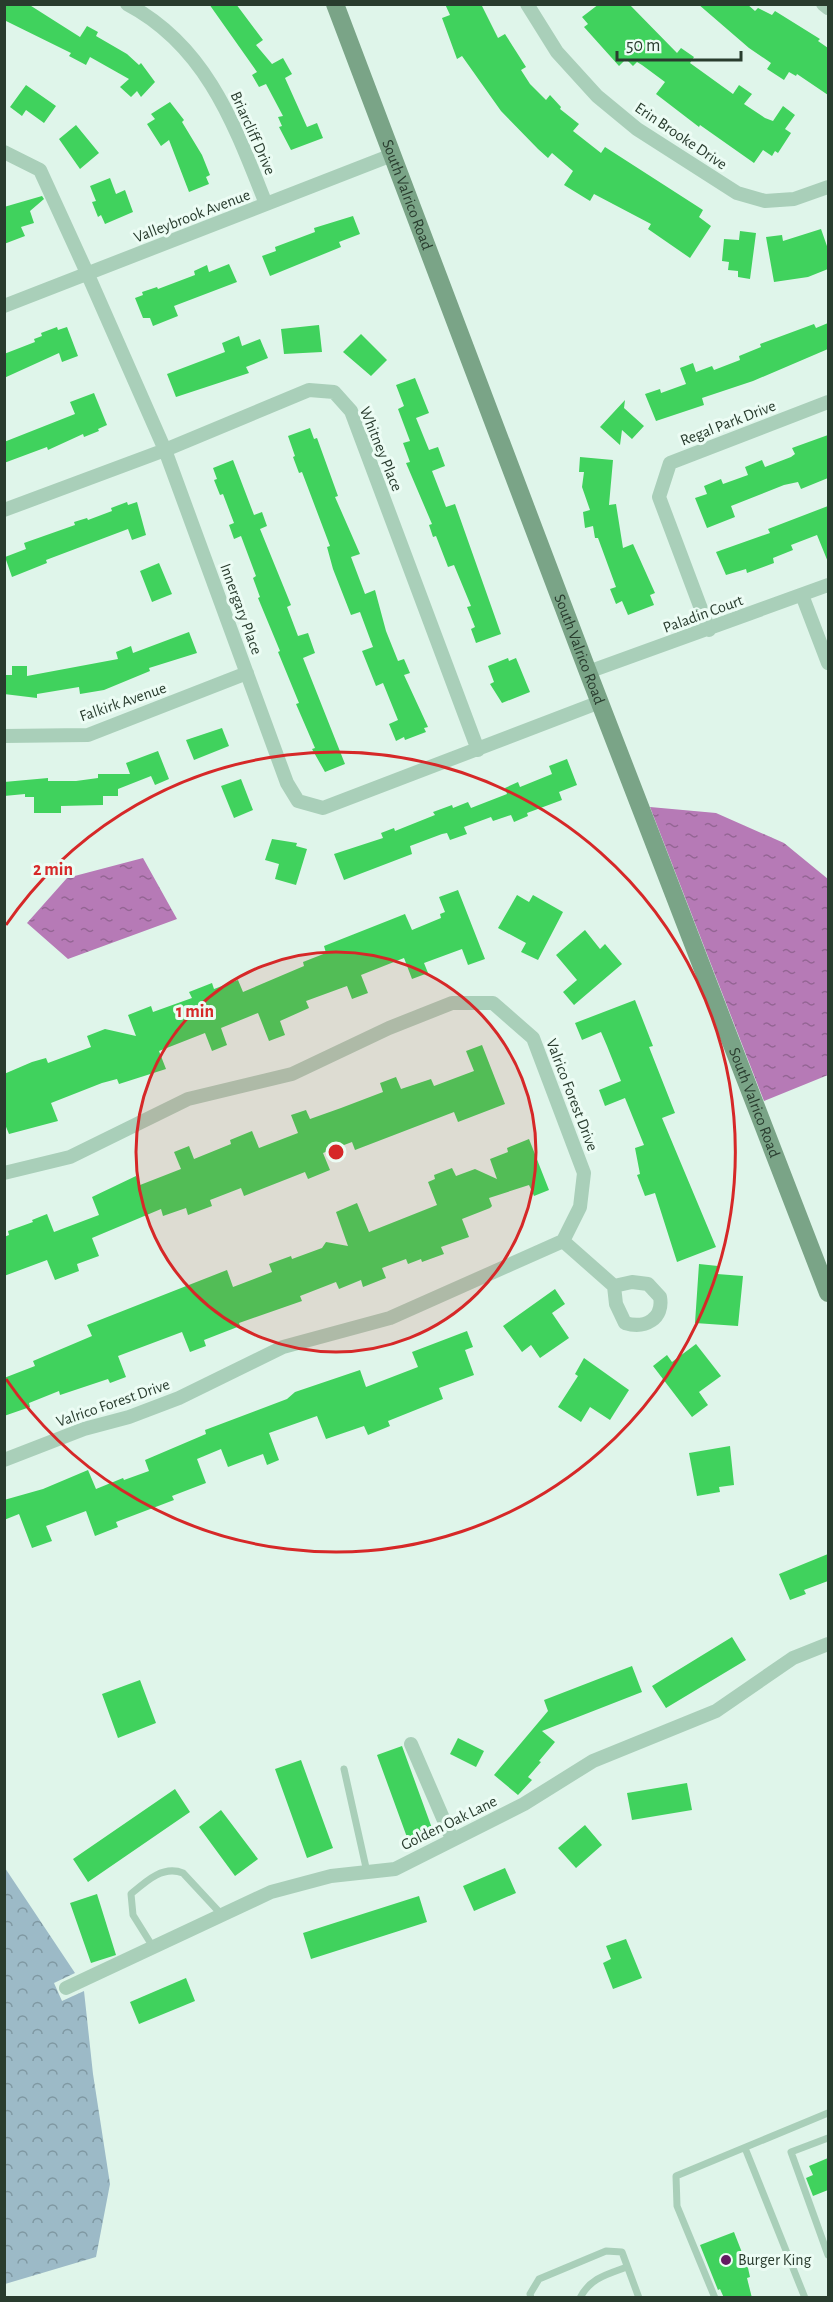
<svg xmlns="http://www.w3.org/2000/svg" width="833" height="2302" font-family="'Alegreya Sans',sans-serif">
<defs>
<pattern id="forest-crowns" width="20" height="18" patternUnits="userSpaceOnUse" patternTransform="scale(1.5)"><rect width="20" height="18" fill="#9cbac7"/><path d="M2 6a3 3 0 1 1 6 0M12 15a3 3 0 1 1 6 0" fill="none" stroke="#7f98a2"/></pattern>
<pattern id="water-ripples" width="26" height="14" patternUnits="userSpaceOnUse" patternTransform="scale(1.5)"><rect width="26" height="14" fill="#b67ab6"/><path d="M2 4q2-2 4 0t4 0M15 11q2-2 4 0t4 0" fill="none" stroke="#946594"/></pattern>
</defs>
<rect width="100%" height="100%" fill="#dff5ea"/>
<!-- forest -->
<path fill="url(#forest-crowns)" d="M5 1868 75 1973 54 1983 62 2001 84 1991 93 2074 110 2184 96 2257 5 2284Z"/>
<!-- water -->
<path fill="url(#water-ripples)" d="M650 807 716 813 784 843 828 879V1075L764 1101Z
M143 858 177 919 68 959 27 923 67 878Z"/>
<!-- building -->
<path fill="#40d25d" d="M4 4H28L80 37 87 26 98 32 96 36 127 54 139 65 141 63 155 82 141 97 137 91 131 97 120 87 129 79 90 57 86 65 69 56 71 53 4 20Z
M209 4H236L263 40 256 45 272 64 283 58 292 74 285 78 307 127 317 123 323 138 291 150 279 127 282 126 278 117 283 116 266 84 259 87 252 75 257 72Z
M445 4H481L498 38 505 34 526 67 521 70 530 84 546 100 550 95 561 107 560 109 579 124 573 131 601 153 605 147 703 210 699 217 711 226 690 258 648 229 651 224 594 194 590 201 564 185 573 171 552 153 548 158 538 149 501 111 462 56 457 59 442 18 450 15Z
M599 4H629L677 53 681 48 694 57 690 63 733 94 739 85 752 94 744 104 765 118 773 121 783 106 795 115 785 129 791 133 778 153 775 151 772 156 763 150 754 163 700 125 699 127 656 94 665 82 642 65 637 62 633 66 626 59 619 66 584 27 588 24 582 17Z
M698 4H747L755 11 758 8 772 15 775 11 820 39 818 41 828 48V95L797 74 796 76 789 72 784 80 767 69 771 63 749 48Z
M26 85 56 106 44 123 26 110 22 116 10 107Z
M170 102 184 120 182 122 202 155 210 175 206 177 209 184 189 192 169 140 161 146 147 124 155 119 151 114Z
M76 125 99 153 80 169 59 139Z
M110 178 116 194 125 190 133 212 105 224 101 215 98 217 92 202 96 201 90 186Z
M42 196 44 199 30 211 34 223 21 227 25 236 4 244V207Z
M353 216 360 234 339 242 341 247 270 276 262 256 276 251 275 247 315 232 314 228Z
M821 229 828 249V269L808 277 774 282 766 237 782 235 783 241Z
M740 231 756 233 750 279 738 277V271L728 270 729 262 722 261 724 239 739 240Z
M229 264 237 282 174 306 178 316 153 326 150 318H143L135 298 143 295 142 292 157 287 158 289 195 275 194 271 207 265 209 272Z
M828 323V349L753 381 702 398 704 405 656 421 645 394 660 389 661 393 686 384 680 368 693 363 696 372 712 366 714 370 740 360 739 356 761 347 760 344 814 324 816 328Z
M319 325 322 352 284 354 281 329Z
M57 327 58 330 67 327 78 356 62 362 59 353 4 378V354L35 342 34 339 42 336 41 333Z
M361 334 387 360 371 376 343 352Z
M239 336 242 346 260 339 268 358 246 367 249 373 176 397 167 374 225 352 222 343Z
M415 378 429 413 416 418 429 450 438 447 445 466 432 471 446 507 455 504 501 634 476 643 471 629 475 627 467 607 471 606 454 565 448 567 436 536 433 537 429 525 432 524 406 463 410 462 403 443 410 441 398 409 404 406 396 385Z
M94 393 107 425 98 429 99 431 84 437 83 434 48 450 47 447 4 463V442L75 414 70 402Z
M625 400 624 408 644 426 632 439 622 430 620 445 600 427Z
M310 428 314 439 317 438 338 496 335 497 360 554 351 557 365 594 375 590 386 631 398 661 404 659 410 673 404 675 428 727 424 728 426 732 405 740 404 737 396 741 389 724 398 720 383 683 376 686 362 651 373 647 360 612 351 615 333 569 327 547 330 546 302 472 299 473 293 457 295 456 288 436Z
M828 435V478L801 489 798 482 784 485 731 506 735 517 707 528 695 498 707 494 704 486 721 479 723 484 748 475 745 467 762 460 765 467 791 457 795 454 792 448Z
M580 457 613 460 609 505 616 504 623 548 633 544 655 593 650 595 654 605 628 615 622 601 616 604 610 589 616 587 598 538H595L593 526 585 528 583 512 590 510 582 487 584 472H579Z
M233 460 254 515 262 512 267 526 260 529 291 605 287 607 298 636 308 633 315 653 303 658 345 764 325 772 312 749 315 748 296 704 299 703 278 652 280 651 258 598 260 597 253 578 256 576 241 536 234 539 229 525 234 523 223 494 220 495 214 480 217 479 213 468Z
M127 502 128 505 137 502 146 535 132 540 128 529 46 560 47 563 12 577 5 557 26 549 24 543 75 525 74 522 87 518 88 520 112 511 111 508Z
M828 506V562L817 535 791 545 793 550 773 558 774 563 747 573 746 569 726 575 716 552 770 533 768 529Z
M159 563 172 594 152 602 140 571Z
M189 632 197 653 149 668 150 671 104 690 80 694 79 687 37 694V698L4 694V675H12V666H27V676L118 659 116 652 131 646 133 653Z
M508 658 509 661 516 658 530 692 502 703 490 684 494 682 488 666Z
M222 728 229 746 194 760 186 740Z
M158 751 169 779 155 785 151 776 118 789V796H103V805L61 806V813H34V797H25V794L4 796V782L48 778V781H76L98 778V774H130L126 763Z
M567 759 577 785 559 792 562 800 527 813 528 816 514 822 511 815 493 821 491 817 464 827 467 834 450 840 447 833 442 834 410 846 412 854 344 880 334 854 383 838 381 833 394 828 395 831 435 815 433 812 452 805 453 808 468 802 471 808 507 794 505 788 518 782 520 787 552 774 549 766Z
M241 779 253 810 234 818 221 786Z
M272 839 297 843 296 846 307 849 296 885 275 879 279 864 265 860Z
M458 890 485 959 468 965 462 949 424 963 428 973 412 979 404 958 361 975 368 993 352 999 347 986 306 1001 309 1008 280 1021 285 1035 269 1041 258 1013 221 1028 227 1045 212 1051 205 1033 159 1051 166 1069 119 1084 117 1079 102 1083 51 1103 58 1121 9 1134 4 1122V1074L32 1062 46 1058 48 1063 91 1047 87 1036 105 1029 136 1036 128 1015 151 1006 153 1012 192 998 189 992 212 983 214 989 238 980 243 992 304 966 303 962 326 953 324 946 405 914 412 930 441 918 440 914 445 912 439 897Z
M517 895 529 902 533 895 563 912 538 960 521 952 526 943 498 928Z
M585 930 600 949 605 944 622 964 574 1005 563 992 577 980 556 955Z
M635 1000 653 1046 649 1047 675 1113 662 1118 716 1247 677 1262 655 1193 645 1196 637 1175 640 1174 635 1148 644 1145 625 1098 605 1106 599 1090 621 1081 607 1046 601 1032 582 1040 575 1023Z
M482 1045 505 1104 458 1122 454 1112 355 1150 352 1142 323 1153 330 1170 308 1179 305 1172 244 1196 241 1188 210 1200 212 1206 188 1215 186 1208 163 1216 161 1209 92 1238 99 1256 77 1264 79 1271 55 1280 47 1260 4 1276V1237L9 1235 8 1231 33 1222 32 1220 47 1214 54 1232 99 1215 92 1197 136 1176 140 1185 181 1169 174 1152 189 1146 194 1159 231 1144 230 1140 252 1131 259 1148 298 1133 291 1115 306 1110 310 1119 341 1108 383 1092 380 1083 396 1077 401 1089 431 1079 434 1086 474 1071 466 1051Z
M529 1139 549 1190 534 1196 529 1185 489 1198 492 1206 490 1208 462 1219 469 1237 441 1247 444 1254 422 1262 421 1259 408 1264 406 1259 382 1268 386 1278 363 1287 361 1280 339 1289 336 1282 300 1296 302 1301 239 1323 240 1326 204 1340 206 1346 190 1352 182 1332 118 1356 126 1377 110 1383 108 1379 60 1395 59 1391 29 1403 30 1407 4 1416V1378L35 1366 33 1361 92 1336 87 1325 227 1270 233 1287 272 1272 269 1264 291 1256 292 1259 322 1248 326 1242 348 1246 336 1212 357 1203 369 1232 437 1205 428 1182 435 1179 434 1175 452 1168 456 1176 475 1169 497 1179 490 1159 508 1152 507 1148Z
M699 1264 718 1266 717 1274 743 1276 738 1326 695 1323Z
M555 1289 565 1304 552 1313 569 1338 540 1358 531 1345 522 1352 503 1326Z
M467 1331 473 1347 465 1350 474 1375 439 1388 443 1399 388 1421 390 1426 368 1435 364 1426 326 1439 317 1416 269 1433 279 1460 267 1465 263 1454 228 1467 221 1449 197 1459 206 1483 172 1496 174 1500 116 1522 118 1527 95 1536 86 1511 46 1526 52 1541 32 1548 19 1514 4 1520V1500L43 1489 88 1470 96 1489 123 1478 124 1480 149 1471 145 1460 206 1434 205 1430 287 1399 295 1392 360 1370 366 1387 418 1367 412 1352Z
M696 1344 721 1376 699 1392 708 1405 692 1417 653 1366 667 1355 672 1362Z
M584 1358 629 1390 610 1420 590 1407 581 1422 558 1407 578 1376 575 1374Z
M730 1446 734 1485 719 1487 720 1492 697 1496 689 1453Z
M828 1554V1581L804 1590 806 1594 790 1600 779 1574Z
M732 1637 746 1660 666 1708 652 1686Z
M632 1666 642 1692 542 1731 555 1742 539 1761 541 1762 528 1777 532 1780 518 1795 494 1775 548 1711 544 1700Z
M140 1680 156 1723 118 1738 102 1694Z
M458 1738 484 1751 476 1767 450 1754Z
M402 1746 433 1831 408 1840 377 1755Z
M301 1760 333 1848 307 1858 275 1769Z
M687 1783 692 1810 632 1820 627 1793Z
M175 1789 190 1812 88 1882 73 1859Z
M221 1810 258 1859 235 1876 199 1827Z
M585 1825 602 1845 576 1868 558 1848Z
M505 1868 516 1893 474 1911 463 1886Z
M97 1894 116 1955 91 1963 70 1903Z
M419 1896 427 1922 311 1959 303 1933Z
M626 1939 642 1978 613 1989 603 1963 611 1959 606 1946Z
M186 1978 195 2001 139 2024 130 2002Z
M828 2158V2190L813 2196 806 2178 813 2175 809 2166Z
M734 2232 748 2268 750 2277 747 2278 752 2298H724L720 2289 718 2290 700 2245Z"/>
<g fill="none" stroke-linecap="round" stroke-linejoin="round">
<!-- lane -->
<path stroke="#a9cfb9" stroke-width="7" d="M344 1769 367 1872
M153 1947 133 1915 131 1894C146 1881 163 1865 183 1873L222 1915
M828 2138 791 2152 828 2255
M745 2148 805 2298
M531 2298 530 2294 539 2279 606 2251 622 2252 639 2298
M580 2298C590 2278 608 2274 627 2267
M715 2298 677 2206 676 2176 828 2113"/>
<!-- street -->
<path stroke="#a9cfb9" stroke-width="14" d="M127 4C207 46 235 126 266 204
M527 4 557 52 597 96 637 129 737 193 765 201 794 199 828 187
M823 4 828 8
M4 152 40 170 88 275 165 450 287 783 298 801 323 808 600 702
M4 306 392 155
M4 510 165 450 309 390 334 392 351 411 478 750
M802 595 828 663
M709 630 659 497 670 463 828 402
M588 672 828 585
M4 736 88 735 247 673
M4 1173 70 1157 188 1099 292 1074 389 1028 452 1003H493L533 1038 584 1173 580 1207 563 1241 390 1318 283 1347 179 1398 129 1417 84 1429 4 1460
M563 1241 614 1286 616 1304 625 1323C645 1329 664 1319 660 1297L648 1284 632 1282 614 1286
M411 1744 452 1839
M66 1988 271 1892 331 1876 395 1869 524 1804 593 1761 716 1711 793 1658 828 1644"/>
<!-- secondary -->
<path stroke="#7aa487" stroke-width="18" id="s1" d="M335 4 588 672 828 1293"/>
</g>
<!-- distance rings -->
<circle cx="336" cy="1152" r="200" fill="#d62828" fill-opacity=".12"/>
<g fill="none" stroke="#d62828" stroke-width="3">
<circle cx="336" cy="1152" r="200"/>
<path d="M6 925A400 400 0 1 1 6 1379"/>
</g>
<!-- markers -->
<circle fill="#631a61" stroke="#ecfcf4" stroke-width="2" cx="726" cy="2260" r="6"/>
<g text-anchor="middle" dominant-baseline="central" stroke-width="6" stroke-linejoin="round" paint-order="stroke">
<!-- street labels -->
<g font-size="16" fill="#293c2e" stroke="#ecfcf4">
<text transform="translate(253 133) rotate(66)">Briarcliff Drive</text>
<text transform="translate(681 136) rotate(34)">Erin Brooke Drive</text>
<text stroke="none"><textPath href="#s1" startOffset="204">South Valrico Road</textPath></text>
<text transform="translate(192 216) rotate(-21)">Valleybrook Avenue</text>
<text transform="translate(728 423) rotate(-21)">Regal Park Drive</text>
<text transform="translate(381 449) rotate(68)">Whitney Place</text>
<text transform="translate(241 609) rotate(70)">Innergary Place</text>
<text transform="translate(703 614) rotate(-20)">Paladin Court</text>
<text stroke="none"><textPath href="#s1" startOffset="690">South Valrico Road</textPath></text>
<text transform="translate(123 702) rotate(-19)">Falkirk Avenue</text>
<text transform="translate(572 1095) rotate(69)">Valrico Forest Drive</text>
<text stroke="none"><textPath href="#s1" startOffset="1176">South Valrico Road</textPath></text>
<text transform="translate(113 1403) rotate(-19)">Valrico Forest Drive</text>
<text transform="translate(449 1823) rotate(-26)">Golden Oak Lane</text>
</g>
<!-- poi labels -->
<g font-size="16" fill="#293c2e" stroke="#ecfcf4" text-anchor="start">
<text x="738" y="2260">Burger King</text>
</g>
</g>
<circle cx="336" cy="1152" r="9" fill="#d62828" stroke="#ecfcf4" stroke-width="3"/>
<g font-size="18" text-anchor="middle" font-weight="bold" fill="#d62828" stroke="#ecfcf4" stroke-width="6" stroke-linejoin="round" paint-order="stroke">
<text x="53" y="875">2 min</text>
<text x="195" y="1017">1 min</text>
</g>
<!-- border -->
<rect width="833" height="2302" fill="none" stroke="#293c2e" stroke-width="12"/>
<!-- scale -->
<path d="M617 51v9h124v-9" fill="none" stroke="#293c2e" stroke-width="3"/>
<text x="626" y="51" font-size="18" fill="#293c2e" stroke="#ecfcf4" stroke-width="4.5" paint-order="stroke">50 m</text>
</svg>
